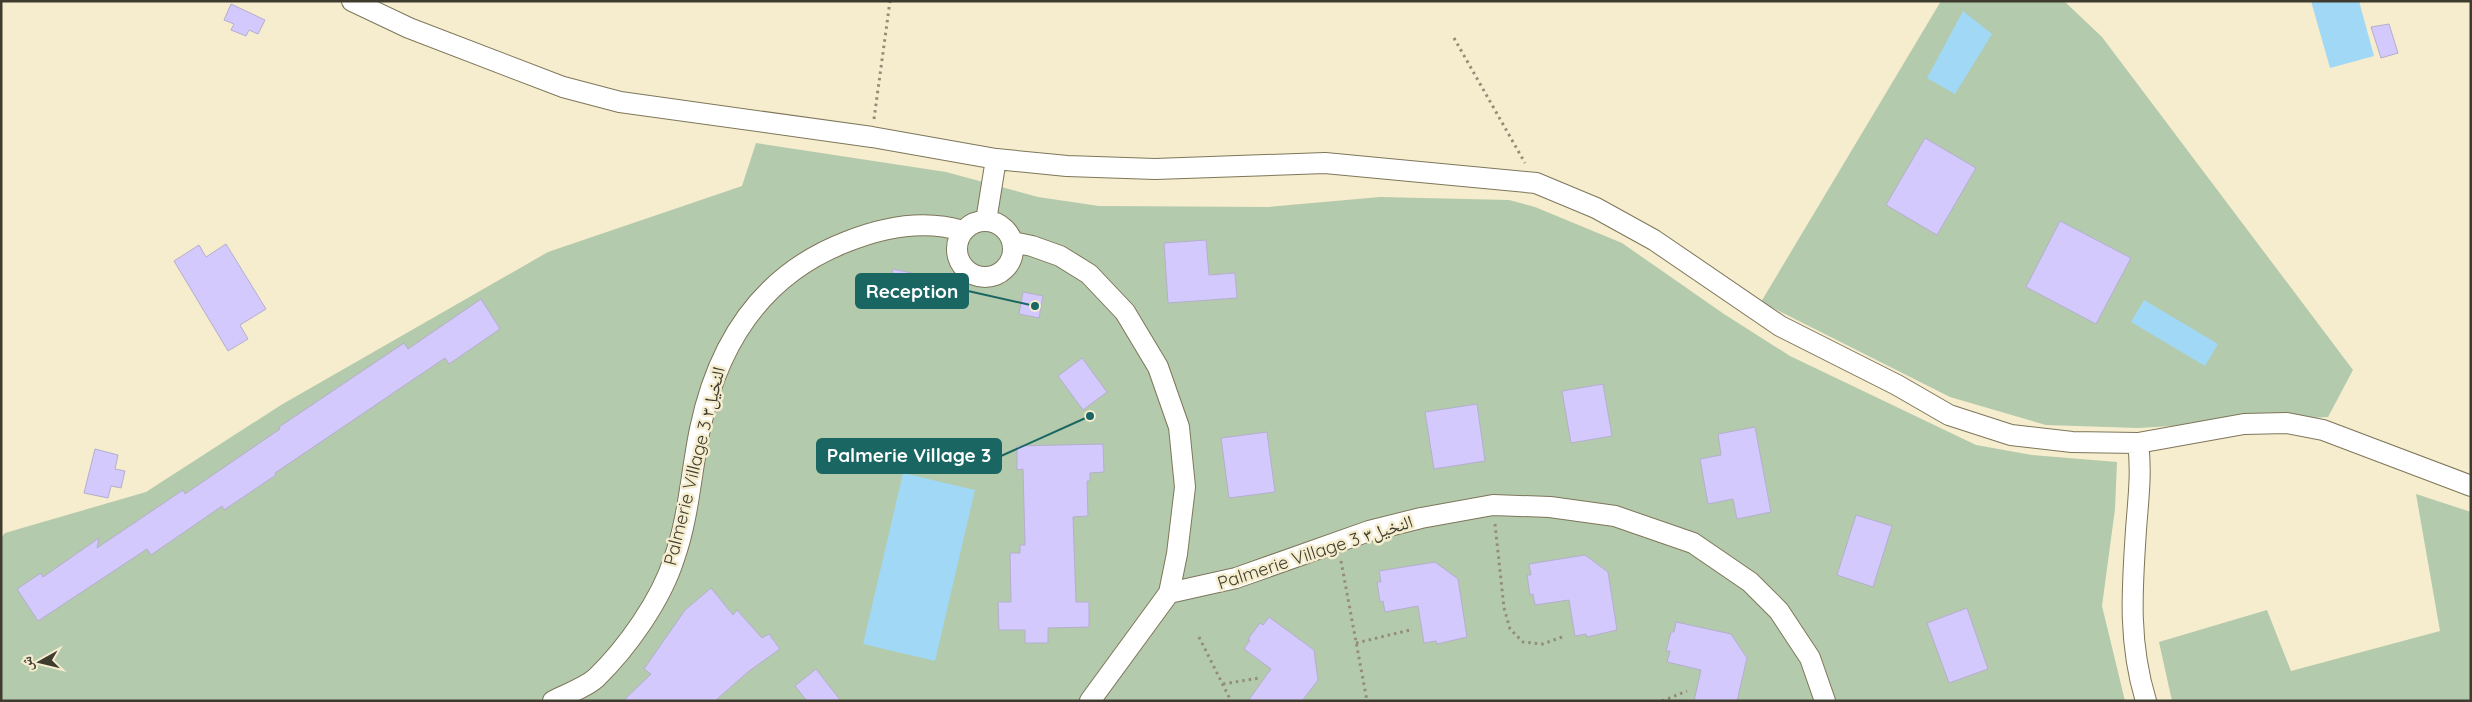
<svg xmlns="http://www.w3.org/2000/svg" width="2472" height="702" font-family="Quicksand,'Noto Naskh Arabic',sans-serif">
<rect width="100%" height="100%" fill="#f5edce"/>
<!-- green -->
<path fill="#b3caac" d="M1941 1H2064L2102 37 2353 370 2328 417 2138 428 2046 425 1950 397 1761 302Z
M756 143 946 172 1038 197 1099 206 1268 207 1380 197 1509 200 1535 207 1622 243 1724 314 1790 356 1976 445 2032 455 2117 462 2115 509 2102 606 2125 701H1V538L5 533 146 492 281 405 548 252 742 186Z
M2416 494 2471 512V701H2172L2159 642 2267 610 2291 671 2440 631Z"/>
<!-- water -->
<path fill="#a1d8f6" d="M2311 1H2359L2374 56 2330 68Z
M1963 11 1992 34 1955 94 1927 78Z
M2144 300 2218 344 2205 366 2131 322Z
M903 473 975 490 935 661 863 644Z"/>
<!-- building -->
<path fill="#d3c9fc" stroke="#b4afcc" d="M231 4 265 20 258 34 249 30 246 36 231 30 234 24 224 20Z
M2389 24 2398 53 2381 58 2371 27Z
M1925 138 1976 168 1937 235 1886 205Z
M2060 221 2131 258 2096 324 2026 287Z
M1206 240 1209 275 1235 273 1237 298 1168 303 1164 243Z
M226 244 266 309 240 325 248 339 228 351 174 261 199 245 206 257Z
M893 269 912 273 908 295 889 291Z
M1023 292 1043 296 1039 318 1019 314Z
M481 299 500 329 449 364 445 358 275 473 276 475 224 510 222 506 151 555 147 549 38 621 17 589 41 573 43 577 99 538 97 548 183 490 185 494 280 429 279 427 404 343 408 349Z
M1082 358 1107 392 1083 410 1058 376Z
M1603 384 1612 436 1571 443 1562 391Z
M1477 404 1485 461 1434 469 1425 412Z
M1755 427 1771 512 1737 519 1733 499 1708 504 1700 459 1721 455 1718 434Z
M1267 432 1275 492 1229 498 1221 438Z
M1103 444 1104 472 1090 473V481H1087L1088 516 1073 517 1076 602H1089V627L1048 628V643H1025V630H999L998 602H1011L1010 553H1020V545H1025L1023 469 1017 470V446Z
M95 449 118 455 115 469 125 471 121 488 111 486 108 498 84 493Z
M1856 515 1892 526 1873 587 1837 575Z
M1585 555 1608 572 1617 630 1587 637 1586 634 1575 636 1569 600 1535 605 1533 594 1530 595 1527 575H1531L1529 564Z
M1435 562 1458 579 1467 637 1437 644 1436 641 1424 643 1418 606 1385 612 1383 601 1380 602 1377 582H1381L1379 571Z
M711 588 733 615 737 610 762 638 769 634 780 649 749 671 715 701H623L651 674 644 669 685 610Z
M1967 608 1988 669 1949 683 1927 623Z
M1269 617 1314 650 1318 680 1302 701H1248L1271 669 1244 649 1250 640 1248 639 1260 623 1263 625Z
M1676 622 1731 634 1747 658 1737 701H1694L1701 670 1667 662 1670 651H1666L1671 632H1674Z
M816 669 841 701H807L795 686Z"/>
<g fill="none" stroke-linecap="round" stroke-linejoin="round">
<defs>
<path id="minor" d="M352 1 409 28 563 87 620 102 872 137 996 159 1067 166 1155 169 1325 163 1536 183 1596 208 1654 240 1780 326 1897 385 1949 415 2011 435 2072 442 2138 443 2244 424 2287 423 2323 430 2471 486
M957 249a28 28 0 1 1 56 0a28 28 0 1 1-56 0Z
M986 221 996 159
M1012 242 1032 246 1060 256 1089 274 1125 312 1158 367 1179 427 1185 487 1177 554 1169 593 1090 701
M2138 443C2142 473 2138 501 2136 530 2132 590 2128 642 2146 701
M1169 593 1236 578 1369 531 1421 518 1493 505 1550 507 1615 516 1693 543 1750 582 1779 611 1810 658 1825 701
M553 701C566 694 585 688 596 678 627 648 661 600 674 559 689 517 691 472 700 429 718 343 761 275 846 242 883 227 924 219 963 231"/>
</defs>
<!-- minor casing -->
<use href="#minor" stroke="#7e765a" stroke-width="22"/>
<!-- path -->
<path stroke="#938d78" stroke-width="3" stroke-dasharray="2.5 4" stroke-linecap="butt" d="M1454 38 1525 163
M874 119 890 1
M1495 524 1504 608 1510 629 1523 642 1543 644 1562 637
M1341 561 1367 701
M1199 637 1231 701
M1356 643 1410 630
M1223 684 1259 678
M1662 701 1687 691"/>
<!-- minor -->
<use href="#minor" stroke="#fff" stroke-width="20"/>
</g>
<g text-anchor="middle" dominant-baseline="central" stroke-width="5" stroke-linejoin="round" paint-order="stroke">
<!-- street labels -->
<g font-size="18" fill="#3f3c2f" stroke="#f5edce">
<text transform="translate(694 466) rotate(-76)">Palmerie Village 3 النخيل٣</text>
<text transform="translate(1315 552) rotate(-18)">Palmerie Village 3 النخيل٣</text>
</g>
</g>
<!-- callouts -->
<path fill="none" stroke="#1a6662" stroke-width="2" d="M1035 306L968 291M1090 416L1001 456"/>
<g fill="#1a6662" stroke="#f5edce" stroke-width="2">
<circle cx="1035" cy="306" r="5"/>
<circle cx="1090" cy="416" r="5"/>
</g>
<g fill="#1a6662" stroke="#1a6662" stroke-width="2">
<rect x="856" y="274" width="112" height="34" rx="5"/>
<rect x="817" y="439" width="184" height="34" rx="5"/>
</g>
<g font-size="19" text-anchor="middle" font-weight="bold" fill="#fff">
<text x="912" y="298">Reception</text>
<text x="909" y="462">Palmerie Village 3</text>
</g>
<!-- border -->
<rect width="2472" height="702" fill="none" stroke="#3f3c2f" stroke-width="5"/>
<!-- north arrow -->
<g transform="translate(40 662) rotate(262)" stroke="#f5edce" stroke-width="4" paint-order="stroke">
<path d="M0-4L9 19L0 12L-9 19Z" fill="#3f3c2f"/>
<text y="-8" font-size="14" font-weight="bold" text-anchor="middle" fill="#3f3c2f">ش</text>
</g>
</svg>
